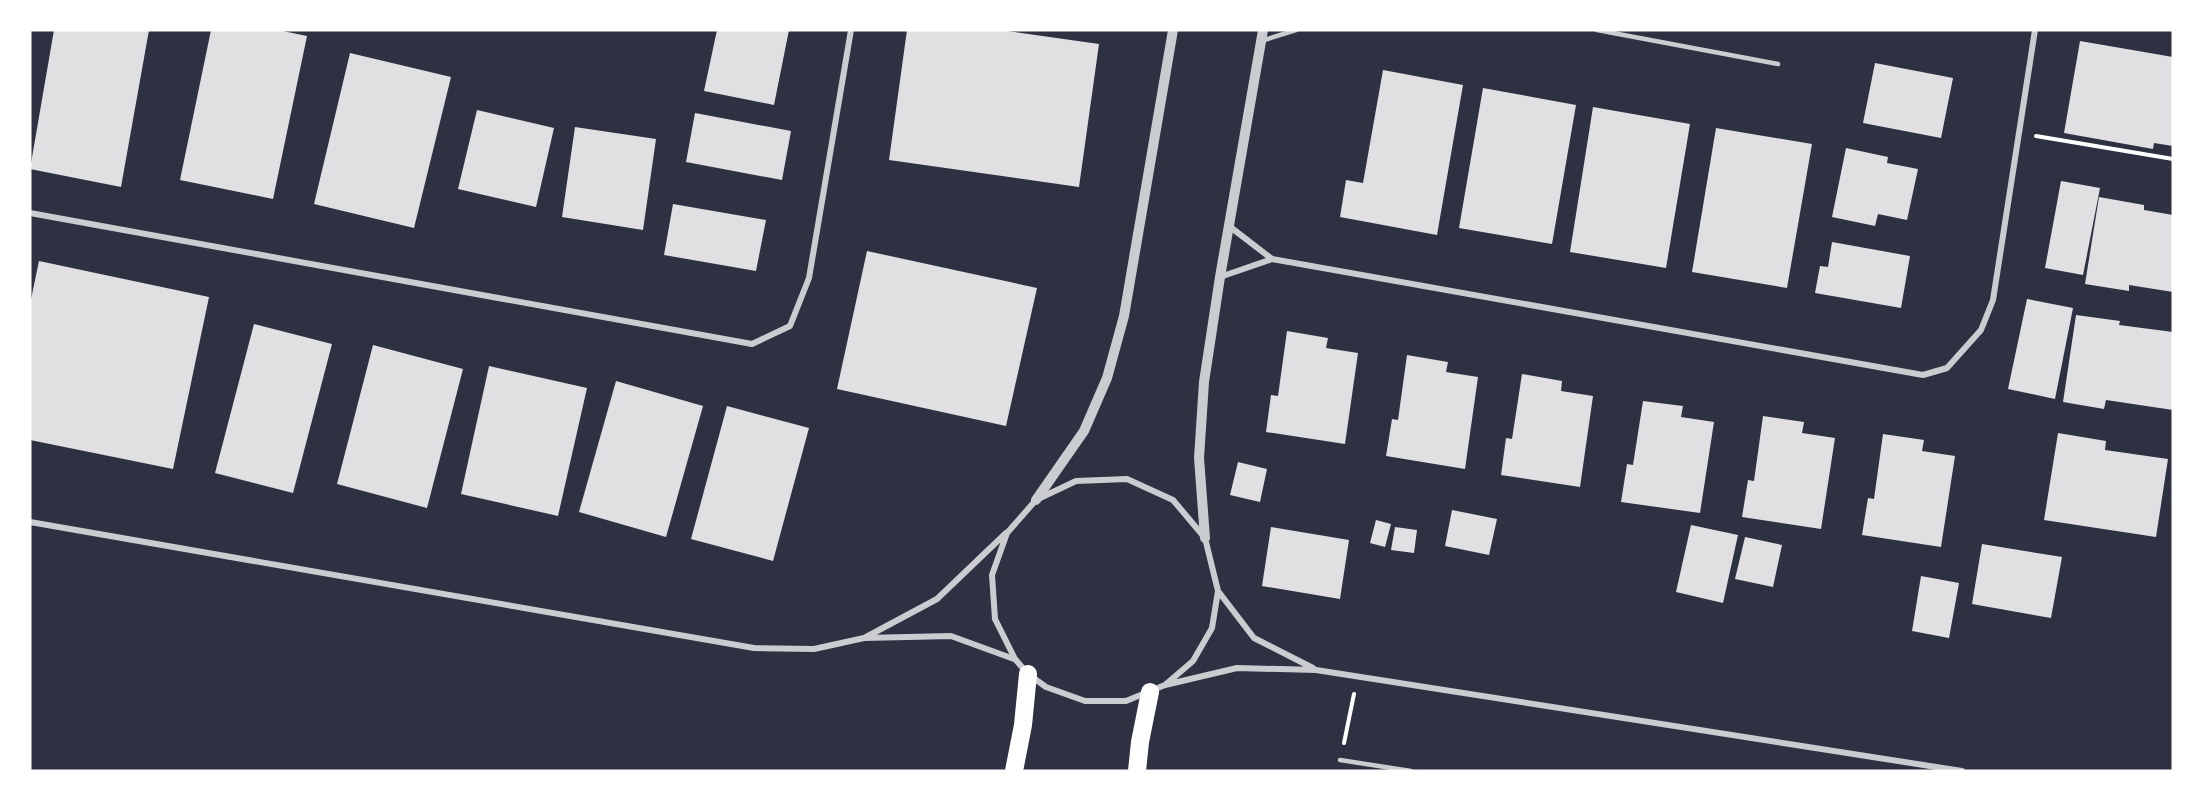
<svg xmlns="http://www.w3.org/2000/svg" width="2203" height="801" font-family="Mulish,sans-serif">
<rect width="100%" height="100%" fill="#2d3142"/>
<!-- building -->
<path fill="#e0e0e3" d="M54 30H149L121 187 30 169Z
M211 30H278L307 36 273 199 180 180Z
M717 30H789L774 105 704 91Z
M907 30H1001L1099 44 1079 187 889 160Z
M2080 41 2173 57V146L2154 143 2153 149 2064 133Z
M350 53 451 77 414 228 314 204Z
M1875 63 1953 78 1941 138 1863 123Z
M1383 70 1463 85 1437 235 1340 217 1346 180 1363 183Z
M1483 88 1576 105 1552 244 1459 228Z
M1593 107 1690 124 1666 268 1570 252Z
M477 110 554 128 536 207 458 189Z
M695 113 791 131 782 180 686 162Z
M575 127 656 139 643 230 562 217Z
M1716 128 1812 144 1787 288 1692 272Z
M1846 148 1888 157 1887 163 1918 169 1907 220 1878 214 1875 226 1832 217Z
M2061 181 2100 188 2083 275 2045 268Z
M2099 197 2144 205V210L2173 215V292L2129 285V291L2085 284Z
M673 204 766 220 756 271 664 255Z
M1832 242 1910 256 1901 308 1815 293 1820 266 1828 267Z
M867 251 1037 288 1006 426 837 389Z
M39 261 209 297 173 469 30 440V304Z
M2027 299 2073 308 2055 399 2008 389Z
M2076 315 2120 321 2119 325 2173 332V410L2106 400 2104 409 2063 402Z
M254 324 332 344 293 493 215 473Z
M1287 331 1328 338 1326 348 1358 353 1345 444 1266 432 1271 395 1278 396Z
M373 345 463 369 427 508 337 484Z
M1407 355 1448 362 1446 372 1478 377 1465 469 1386 456 1392 419 1398 420Z
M489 366 587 388 558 516 461 494Z
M1522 374 1562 381 1561 391 1593 396 1580 487 1501 475 1506 438 1512 439Z
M616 381 703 406 666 537 579 512Z
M1643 401 1683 406 1681 417 1714 422 1700 513 1621 502 1627 464 1633 465Z
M727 406 809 428 773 561 691 539Z
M1763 416 1804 422 1802 433 1835 438 1821 529 1742 517 1748 480 1754 481Z
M2058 433 2106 441 2105 450 2168 459 2156 537 2044 520Z
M1883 434 1924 440 1922 451 1955 456 1941 547 1862 535 1868 498 1874 499Z
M1238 462 1267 469 1260 502 1230 495Z
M1452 510 1497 519 1489 555 1445 546Z
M1376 520 1391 524 1385 547 1370 543Z
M1691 525 1738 535 1723 603 1676 592Z
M1271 527 1349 540 1340 599 1262 586Z
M1395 527 1417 530 1414 553 1391 550Z
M1745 537 1782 545 1773 587 1735 579Z
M1982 544 2062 557 2051 618 1972 604Z
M1921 576 1959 583 1949 638 1912 631Z"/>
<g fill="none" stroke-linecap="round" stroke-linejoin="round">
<!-- path -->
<path stroke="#fff" stroke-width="4" d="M2036 136 2173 159
M1344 743 1354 694"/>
<!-- service -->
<path stroke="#caccd0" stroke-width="4.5" d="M1597 30 1778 64
M1261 41 1296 30
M1340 760 1411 771"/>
<!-- minor -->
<path stroke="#caccd0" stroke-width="6" d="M30 213 752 344 790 326 809 278 851 30
M1229 226 1272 259 1923 375 1947 368 1981 330 1993 300 2035 30
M1220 277 1272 259
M30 522 754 648 814 649 864 638 951 636 1014 659
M1218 591 1254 638 1313 668
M866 637 937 599 1006 533
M1165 685 1193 661 1212 628 1218 591 1205 538 1173 500 1127 479 1076 481 1036 500 1007 533 992 575 995 619 1015 659 1028 674 1046 687 1085 701H1126L1165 685 1237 668 1316 670 1962 771"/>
<!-- tertiary -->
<path stroke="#caccd0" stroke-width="10" d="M1036 500 1084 431 1107 378 1124 316 1173 30
M1205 538 1199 458 1204 382 1220 277 1263 30"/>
<!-- motorway -->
<path stroke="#fff" stroke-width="18" d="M1014 771 1023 725 1028 674
M1137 771 1140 742 1150 692"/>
</g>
<!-- border -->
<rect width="2203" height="801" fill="none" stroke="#ffffff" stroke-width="63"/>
</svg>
